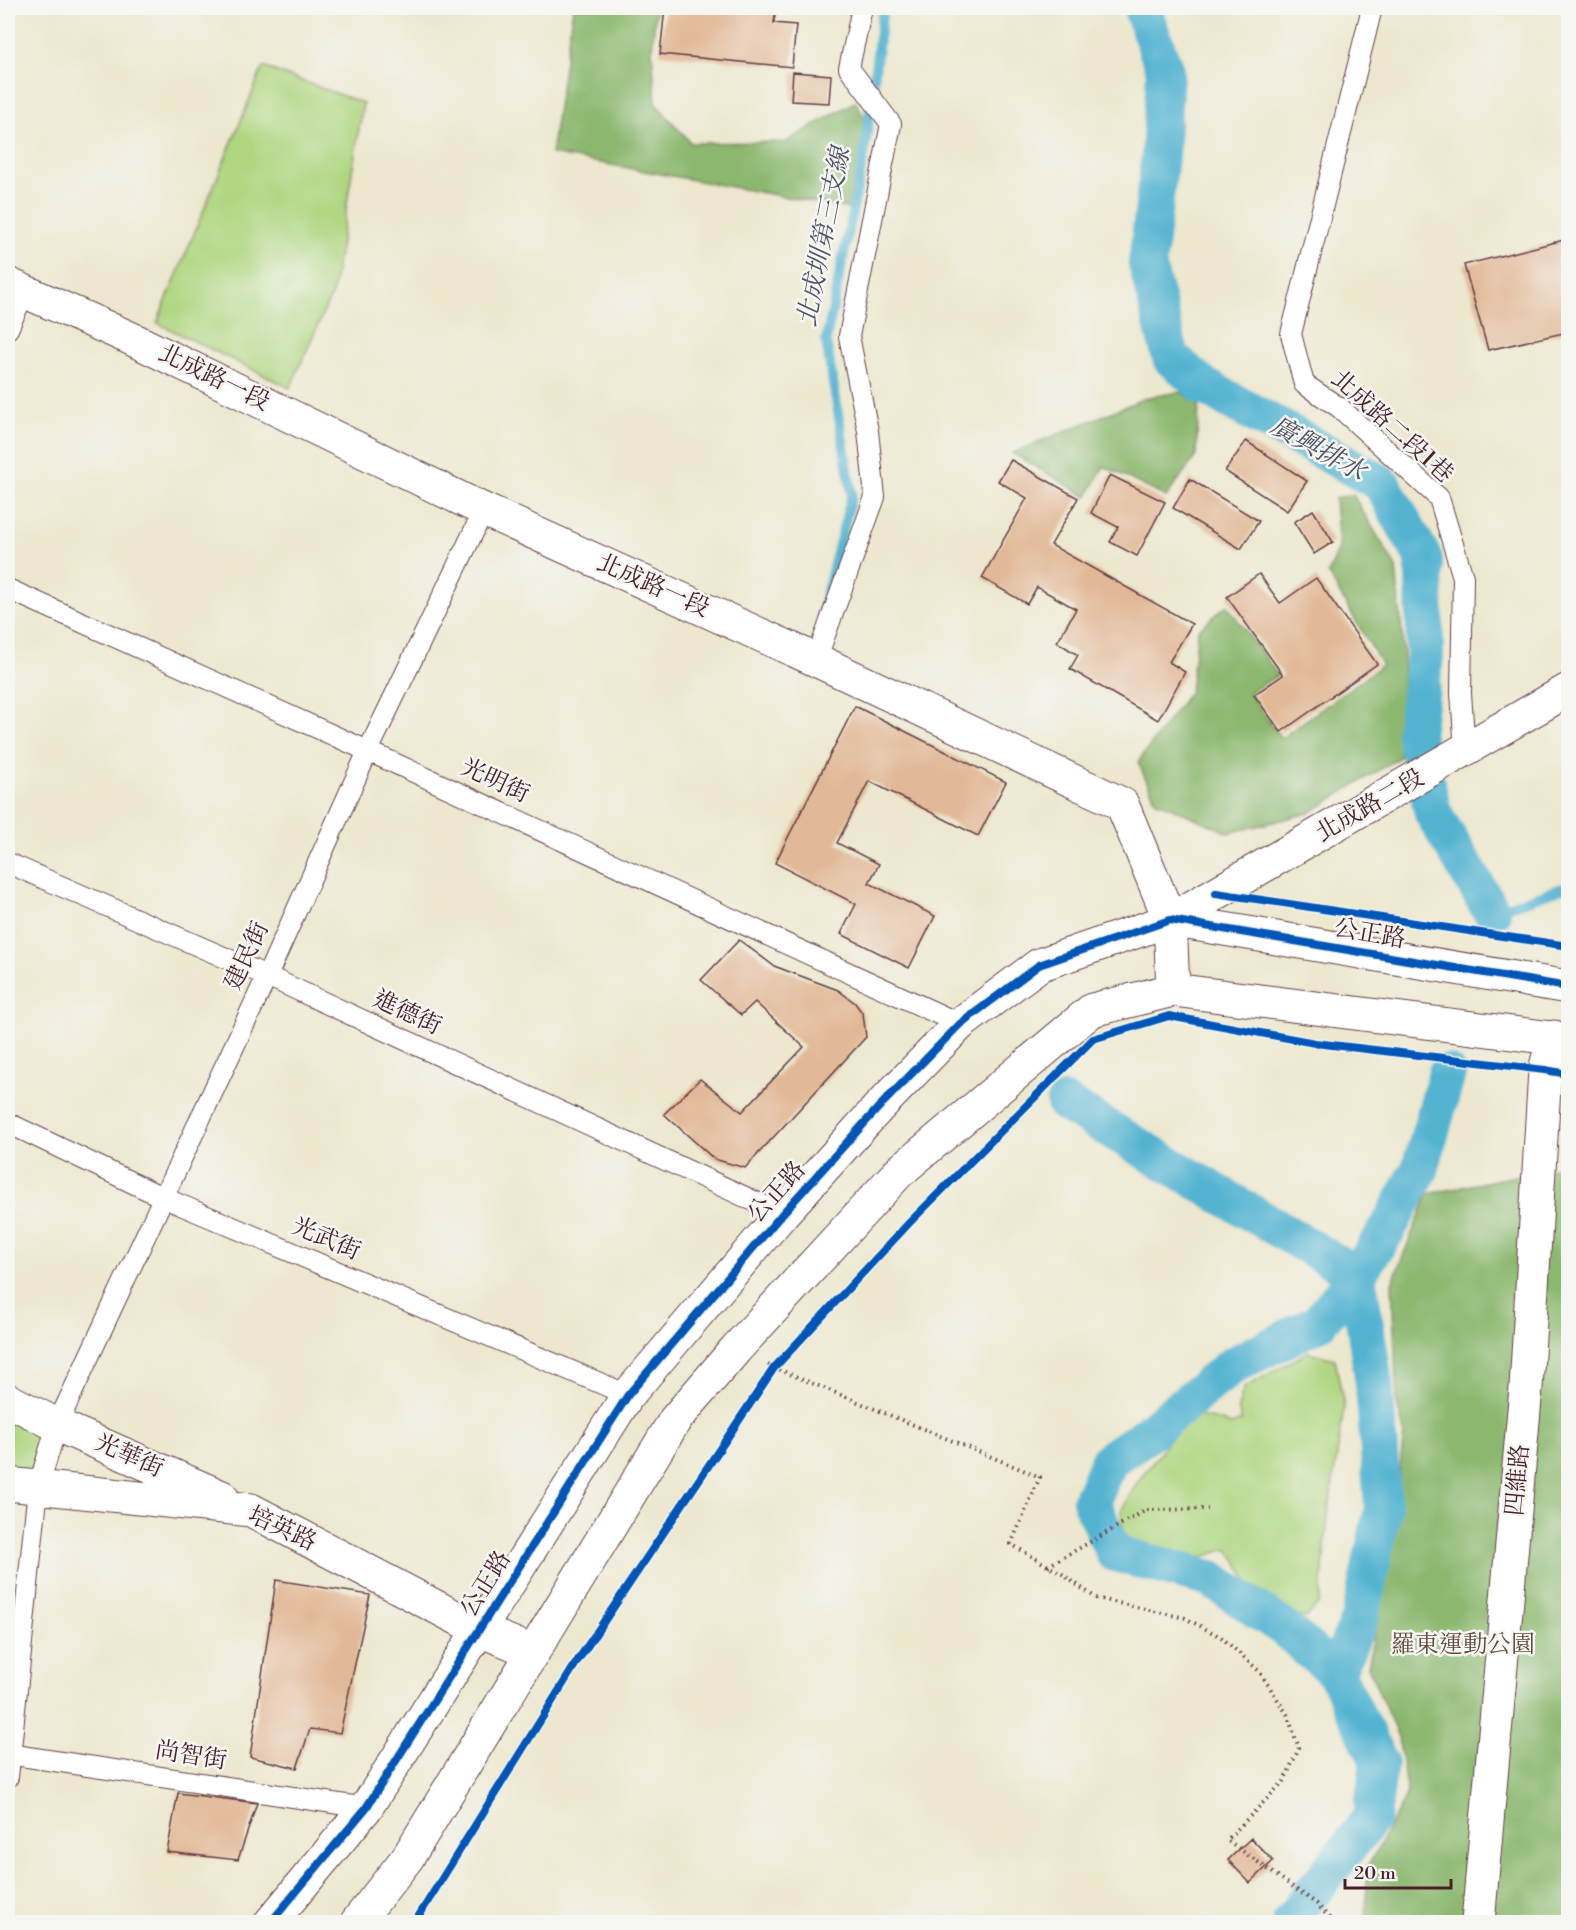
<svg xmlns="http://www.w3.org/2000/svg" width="1576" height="1930" font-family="'Libre Bodoni','Noto Serif TC',serif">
<rect width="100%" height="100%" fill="#f6f6f2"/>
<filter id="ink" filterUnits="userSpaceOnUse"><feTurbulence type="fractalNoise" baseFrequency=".0167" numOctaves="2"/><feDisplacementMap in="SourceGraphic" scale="12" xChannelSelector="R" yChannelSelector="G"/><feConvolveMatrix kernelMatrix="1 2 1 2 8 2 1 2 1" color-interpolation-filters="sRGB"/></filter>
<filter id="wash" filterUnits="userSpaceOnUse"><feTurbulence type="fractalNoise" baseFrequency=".008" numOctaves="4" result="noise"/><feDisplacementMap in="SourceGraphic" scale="24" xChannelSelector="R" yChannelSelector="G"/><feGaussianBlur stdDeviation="1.35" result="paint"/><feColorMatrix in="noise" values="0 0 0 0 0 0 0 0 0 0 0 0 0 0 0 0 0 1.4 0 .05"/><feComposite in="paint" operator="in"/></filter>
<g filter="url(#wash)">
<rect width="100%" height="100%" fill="#ece7ce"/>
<!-- green -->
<path fill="#afd680" stroke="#7c7a56" stroke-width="1.5" d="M263 67 363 103 333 291 290 388 157 323Z
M1308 1352 1335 1359 1344 1407 1328 1515 1320 1602 1306 1618 1279 1612 1248 1582 1236 1559 1227 1549 1203 1557 1155 1554 1124 1540 1121 1511 1138 1481 1161 1452 1174 1429 1200 1416 1222 1421 1230 1425 1242 1421 1238 1408 1244 1388Z
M8 1400 57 1425 38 1488 8 1484Z"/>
<!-- forest -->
<path fill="#8bb76e" stroke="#6a6b4c" stroke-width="1.5" d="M573 8H656L652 49 656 104 691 143 786 142 856 101 869 129 857 210 551 154Z
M1181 392 1199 405 1196 456 1166 497 1104 466 1087 497 1012 453 1148 397Z
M1353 495 1396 567 1404 654 1400 757 1309 813 1229 833 1156 801 1138 762 1190 691 1198 630 1227 605 1278 675 1249 693 1281 738 1382 665 1328 574 1339 548 1335 498Z
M1568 1165V1922H1366L1367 1868 1407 1794 1398 1737 1368 1667 1393 1528 1404 1433 1397 1403 1392 1283 1428 1194Z"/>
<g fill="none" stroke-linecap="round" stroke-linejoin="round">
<!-- stream -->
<path stroke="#52b3d1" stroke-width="10" d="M821 615 852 494 826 341 864 155 883 8
M1492 912 1568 886"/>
<!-- canal -->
<path stroke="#52b3d1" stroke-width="38" d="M1142 8 1165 71 1160 156 1147 264 1171 358 1204 386 1381 483 1424 559 1425 655 1415 735 1433 813 1492 912
M1065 1103 1357 1275 1374 1383 1383 1507 1360 1618 1336 1673
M1291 1922 1300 1908 1372 1817 1379 1761 1336 1673 1284 1628 1211 1579 1114 1553 1091 1502 1109 1460 1146 1435 1233 1365 1318 1323 1357 1275 1387 1230 1420 1169 1447 1073"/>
</g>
<g id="blocks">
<!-- building -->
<path fill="#e2b998" d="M665 8H776L774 23 796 25 792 67 660 54Z
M793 72 831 75 829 103 791 101Z
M1568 239V332L1488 350 1464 265Z
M1246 441 1307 481 1287 511 1225 471Z
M1011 460 1078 498 1051 545 1192 624 1169 662 1185 672 1158 720 1070 669 1078 655 1057 642 1076 609 1037 587 1027 604 982 578 1027 498 998 481Z
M1110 475 1165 502 1137 556 1110 542 1118 527 1091 513Z
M1190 479 1259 521 1241 549 1173 508Z
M1313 510 1333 542 1314 554 1294 522Z
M1259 574 1280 603 1316 578 1377 664 1281 732 1254 695 1283 675 1227 597Z
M855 706 1006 782 978 836 869 781 837 843 879 864 869 883 935 916 909 968 841 934 856 904 775 863Z
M739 940 774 966 838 990 855 1003 863 1014 866 1037 745 1168 714 1159 664 1114 700 1079 742 1112 804 1047 755 1002 741 1015 701 980Z
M276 1580 370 1595 340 1733 310 1729 297 1768 250 1757Z
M178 1793 257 1803 238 1860 167 1852Z
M1251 1838 1273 1861 1250 1883 1228 1860Z"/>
</g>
</g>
<g filter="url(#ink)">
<use href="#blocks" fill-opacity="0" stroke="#623d43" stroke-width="1.5"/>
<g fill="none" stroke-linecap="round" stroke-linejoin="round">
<defs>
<path id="service" d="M1372 8 1291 334 1304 384 1340 408 1439 498 1463 577 1461 693 1465 751
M8 329 25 291
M8 589 368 751 960 1024
M816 660 875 497 868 431 849 336 891 124 849 68 862 8
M8 863 267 976 782 1214
M8 1123 162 1197 628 1395
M8 1754 366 1808
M8 1777 38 1488 57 1425 267 976 368 751 484 510"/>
<path id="minor" d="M1170 920 1568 690
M8 1400 57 1425 222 1497
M8 1484 251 1510 480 1630 533 1652
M1478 1922 1526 1388 1545 1070 1554 1037"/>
<path id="tertiary" d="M8 284 130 338 484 510 816 660 1122 804 1170 920 1173 990
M271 1922 366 1808 628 1395 782 1214 879 1107 960 1024 1039 965 1170 920 1568 987
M357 1922 408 1857 675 1420 736 1349 899 1172 1092 1010 1173 990 1568 1040"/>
</defs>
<!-- service casing -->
<use href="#service" stroke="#623d43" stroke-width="22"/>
<!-- minor casing -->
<use href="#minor" stroke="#623d43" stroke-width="35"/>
<!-- tertiary casing -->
<use href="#tertiary" stroke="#623d43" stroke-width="35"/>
<!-- path -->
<path stroke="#623d43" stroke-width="4" stroke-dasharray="1.5 4.5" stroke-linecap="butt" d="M768 1365 1040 1477 1011 1544 1062 1574 1096 1598 1185 1618 1221 1637 1259 1671 1287 1714 1299 1748 1284 1781 1227 1840 1317 1904 1333 1922
M1048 1566 1146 1510 1208 1509"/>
<!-- service -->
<use href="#service" stroke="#fff" stroke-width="20"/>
<!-- minor -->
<use href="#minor" stroke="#fff" stroke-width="33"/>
<!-- tertiary -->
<use href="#tertiary" stroke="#fff" stroke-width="33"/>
<defs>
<path id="cycleway" d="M1216 893 1568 946
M271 1922 366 1808 628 1395 782 1214 879 1107 960 1024 1039 965 1170 920 1568 987
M415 1922 578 1660 774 1368 910 1222 1093 1039 1169 1016 1315 1043 1545 1070 1568 1074"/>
</defs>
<!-- cycleway casing -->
<use href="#cycleway" stroke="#f6f6f2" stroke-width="11"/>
<!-- cycleway -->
<use href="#cycleway" stroke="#0057b8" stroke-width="8"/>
</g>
</g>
<g text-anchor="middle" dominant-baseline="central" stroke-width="5" stroke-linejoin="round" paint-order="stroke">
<!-- street labels -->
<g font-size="24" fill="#4a1f2b" stroke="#f6f6f2">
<text transform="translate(214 378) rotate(26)">北成路一段</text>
<text transform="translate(1392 427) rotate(42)">北成路二段1巷</text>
<text transform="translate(653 586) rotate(24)">北成路一段</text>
<text transform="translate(495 781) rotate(25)">光明街</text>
<text transform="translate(1370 806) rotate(-30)">北成路二段</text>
<text transform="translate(1370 934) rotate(10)">公正路</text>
<text transform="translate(247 956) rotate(-65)">建民街</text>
<text transform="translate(407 1013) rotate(25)">進德街</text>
<text transform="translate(777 1192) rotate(-48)">公正路</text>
<text transform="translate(326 1239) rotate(23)">光武街</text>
<text transform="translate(129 1456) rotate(24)">光華街</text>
<text transform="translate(1518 1480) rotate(-85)">四維路</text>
<text transform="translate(282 1529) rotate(25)">培英路</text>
<text transform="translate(486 1584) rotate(-58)">公正路</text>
<text transform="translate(191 1756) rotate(9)">尚智街</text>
</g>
<!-- park labels -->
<g font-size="24" fill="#634d40" stroke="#f6f6f2">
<text x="1463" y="1645">羅東運動公園</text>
</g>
<!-- water labels -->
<g font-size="26" font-style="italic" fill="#4d5365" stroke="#f6f6f2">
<text transform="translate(824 237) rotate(-79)">北成圳第三支線</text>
<text transform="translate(1318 449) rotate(29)">廣興排水</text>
</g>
</g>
<!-- margin -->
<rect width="1576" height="1930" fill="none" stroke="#f6f6f2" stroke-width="30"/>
<!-- scale -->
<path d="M1345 1879v9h106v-9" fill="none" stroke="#4a1f2b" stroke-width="3"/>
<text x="1354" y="1879" font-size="18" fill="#4a1f2b" stroke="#f6f6f2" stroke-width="4.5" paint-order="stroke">20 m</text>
</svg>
